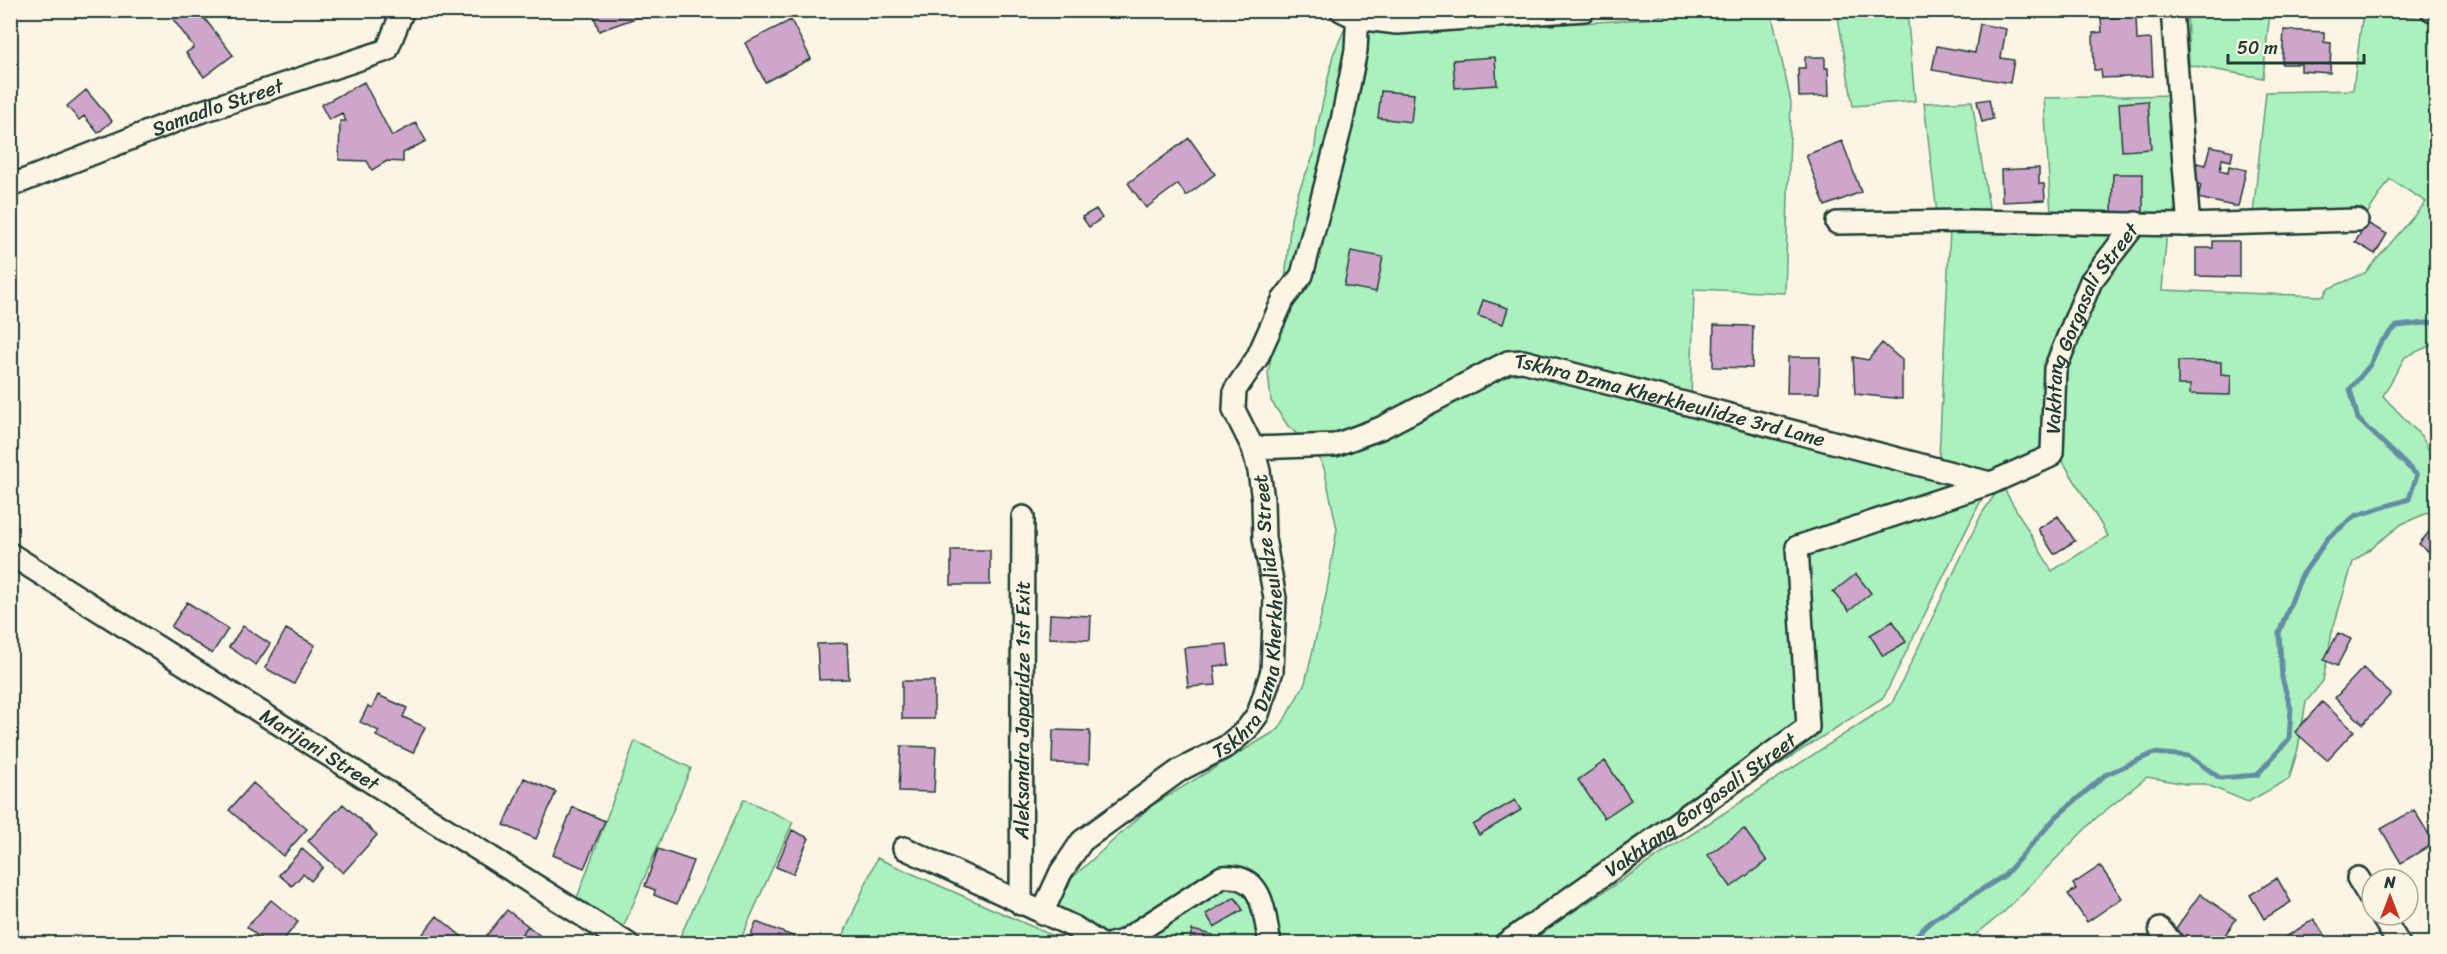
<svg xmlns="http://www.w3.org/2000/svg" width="2447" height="954" font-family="Sriracha,sans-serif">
<rect width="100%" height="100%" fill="#fcf5e5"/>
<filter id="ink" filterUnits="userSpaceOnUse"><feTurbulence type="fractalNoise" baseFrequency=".0167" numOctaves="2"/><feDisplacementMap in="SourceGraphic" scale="12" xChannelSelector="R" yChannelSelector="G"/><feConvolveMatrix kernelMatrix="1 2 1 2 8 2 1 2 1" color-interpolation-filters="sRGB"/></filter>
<g filter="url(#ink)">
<!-- green -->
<path fill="#abf1be" stroke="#659779" stroke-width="1.5" d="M1680 11H1771L1791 102 1785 293 1694 289 1691 400 1522 356 1335 440 1305 441 1288 426 1271 401 1268 372 1283 300 1291 219 1298 193 1314 154 1317 129 1333 55 1346 26 1397 34 1647 19Z
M1837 11H1907L1915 101 1853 106Z
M2187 11H2270L2263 78 2189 65Z
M2363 11H2382L2436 21V343L2405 357 2383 396 2422 437 2436 464V509L2402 524 2353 562 2332 632 2323 681 2306 702 2298 749 2289 779 2248 802 2205 784H2186L2147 777 2096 818 2004 912 1965 943 1524 944 1892 703 1981 515 1995 494 2004 489 2052 571 2108 536 2062 460 2061 371 2095 284 2138 228 2167 230 2162 290 2324 296 2327 289 2365 273 2426 202 2390 179 2367 214H2253L2266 92 2353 90Z
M2174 95 2179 220 2051 214 2044 98Z
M1972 101 1990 214H1937L1924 103Z
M1950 229H2125L2088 275 2045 453 1991 476 1939 458Z
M1522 367 1988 486 1884 697 1503 943H1081L1038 909 1151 806 1279 729 1305 683 1326 595 1337 529 1324 468 1317 454 1510 369Z
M635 741 691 768 623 928 577 898Z
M744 799 793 822 739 943H677Z
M877 858 1058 938 1060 943H840Z"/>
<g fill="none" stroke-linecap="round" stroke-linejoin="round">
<!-- stream -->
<path stroke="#638da2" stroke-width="5" d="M1906 944 1934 919 2005 875 2056 817 2105 775 2154 753 2189 756 2220 778 2257 775 2289 739 2291 709 2282 678 2279 633 2301 577 2328 538 2355 516 2409 499 2417 475 2358 419 2350 389 2370 365 2380 343 2397 326 2436 322"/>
</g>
<!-- building -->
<path fill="#cea5cb" stroke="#1f3d34" stroke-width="1.5" d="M166 10H198L233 55 204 77 186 53 194 47Z
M592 10H643L644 15 599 31Z
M2136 17 2137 40 2151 39 2153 76 2102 78 2101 70H2094L2093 33 2102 32 2101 18Z
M791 20 811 59 765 82 745 43Z
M1980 24 2006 29 2001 58 2014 60 2010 83 1932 70 1937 46 1975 53Z
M2284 30 2324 32V42L2331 43 2330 73 2301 71V64H2282Z
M1495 57 1497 85 1455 88 1453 60Z
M1805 57H1825V68H1828L1829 96 1799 97 1798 68H1805Z
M364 82 392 136 416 123 426 141 403 153V162L387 161 372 170 367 161 339 160 340 121H346L342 113 329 120 321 105Z
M86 90 112 121 98 133 84 116 79 120 67 106Z
M1381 91 1414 94 1411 122 1378 118Z
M1989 99 1993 119 1982 122 1977 101Z
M2148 101 2151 149 2122 151 2119 103Z
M1189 138 1215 174 1186 196 1178 184 1146 208 1128 183Z
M1842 141 1861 192 1825 206 1806 155Z
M2211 146 2233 151 2231 161 2222 159 2220 171 2228 173 2229 166 2246 170 2238 207 2198 198 2201 185 2192 183 2197 163 2206 165Z
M2039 168V184H2044L2045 200 2002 202 2001 170Z
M2113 174H2143V215L2112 214Z
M1096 209 1102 218 1089 227 1082 217Z
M2367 223 2387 234 2375 254 2355 242Z
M2213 241H2239V277L2196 276V248H2213Z
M1351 251 1383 257 1376 292 1344 286Z
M1483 300 1508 308 1503 324 1478 316Z
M1714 325 1753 326 1752 368 1713 367Z
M1882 343 1902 360V399L1855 394 1853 357 1868 360Z
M1788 357H1820L1819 393H1787Z
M2178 361 2221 362V374L2231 375 2230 395 2190 394V385H2178Z
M2058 516 2075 541 2054 554 2038 529Z
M2429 532 2436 538V558L2419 544Z
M951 550H990V585H951Z
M1856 574 1871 593 1849 611 1833 592Z
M187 602 228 629 212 654 171 627Z
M1050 614 1091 616 1090 640 1049 638Z
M1893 621 1906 642 1883 656 1870 635Z
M243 626 270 644 256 665 229 647Z
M286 629 315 645 294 684 265 668Z
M2338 633 2351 639 2337 666 2324 660Z
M847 643 849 679 819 680 817 644Z
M1227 644 1229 665 1214 666 1216 685 1188 687 1184 648Z
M2363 668 2391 694 2363 724 2335 698Z
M902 681H934V719H902Z
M378 695 407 708 403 717 425 727 413 753 376 736 379 731 360 722 368 706 372 708Z
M2322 702 2354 731 2327 760 2295 732Z
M1053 730 1090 731 1089 764 1052 763Z
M901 746 936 747 934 792 899 791Z
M1605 761 1631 800 1604 818 1578 780Z
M524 778 556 792 536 839 504 825Z
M253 783 307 829 283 856 229 810Z
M1515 800 1521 810 1479 835 1473 825Z
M343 804 377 835 343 873 308 841Z
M573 807 605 821 584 868 553 855Z
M2414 810 2434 843 2401 863 2381 829Z
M1744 829 1767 861 1731 887 1708 855Z
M792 830 809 838 793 874 776 867Z
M302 849 323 867 311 881 303 874 292 886 279 875Z
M658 849 693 861 677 904 654 895 655 890 645 886Z
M2100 866 2122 898 2087 922 2068 894 2076 889 2073 884Z
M2277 878 2291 902 2264 919 2250 895Z
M2200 894 2236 919 2219 944H2192L2174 931Z
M1235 897 1243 910 1214 927 1206 914Z
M271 900 298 922 280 944H267L247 927Z
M507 910 528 926 514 944H484L482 941Z
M437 916 467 941 465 944H415Z
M2314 919 2330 944H2283L2281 940Z
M756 922 795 937 792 944H747Z
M528 926 548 942 546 944H514Z
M1192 930 1213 935 1211 944H1189Z"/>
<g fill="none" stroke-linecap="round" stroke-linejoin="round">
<defs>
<g id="street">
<path d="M1341 10 1357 18 1397 23 1584 10"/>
<path d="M2432 10 2436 11"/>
<path id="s1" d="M10 186 191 115 387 50 403 10"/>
<path d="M1837 223 1968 221 2185 225 2188 215 2172 10"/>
<path d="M2185 225 2357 220"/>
<path id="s2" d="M1253 448 1335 445 1381 428 1508 362 1523 361 1990 483"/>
<path id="s3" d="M10 554 628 944"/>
<path d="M904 848 1074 927 1100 944"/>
<path d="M2358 878 2372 901"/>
<path id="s4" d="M1021 904 1023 517"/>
<path id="s5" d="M1042 913 1061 872 1082 841 1180 770 1227 746 1247 729 1258 714 1272 671 1275 598 1264 538 1263 500 1259 471 1253 448 1234 410 1235 390 1257 358 1283 300 1302 275 1341 126 1356 50 1358 10"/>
<path d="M2381 915 2399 944"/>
<path d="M2160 929 2173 944"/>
<path d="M1111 944 1123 941 1222 877C1265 874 1263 911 1270 944"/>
<path id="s6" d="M1505 944 1674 825 1808 727 1797 547 1991 483 2049 457 2052 453 2055 369 2091 281 2136 223"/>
</g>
</defs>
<!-- street casing -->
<use href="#street" stroke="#1f3d34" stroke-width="26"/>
<!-- street -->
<use href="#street" stroke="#fcf5e5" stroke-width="21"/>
</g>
</g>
<g text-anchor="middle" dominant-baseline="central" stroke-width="4.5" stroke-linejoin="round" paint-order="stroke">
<!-- street labels -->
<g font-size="20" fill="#1f3d34" stroke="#fcf5e5">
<text stroke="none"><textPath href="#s1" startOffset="222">Samadlo Street</textPath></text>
<text stroke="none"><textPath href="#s6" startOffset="960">Vakhtang Gorgasali Street</textPath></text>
<text stroke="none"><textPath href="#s2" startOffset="441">Tskhra Dzma Kherkheulidze 3rd Lane</textPath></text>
<text stroke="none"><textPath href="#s5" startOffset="393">Tskhra Dzma Kherkheulidze Street</textPath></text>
<text stroke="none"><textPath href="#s4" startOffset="194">Aleksandra Japaridze 1st Exit</textPath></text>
<text stroke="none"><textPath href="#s3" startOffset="366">Marijani Street</textPath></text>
<text stroke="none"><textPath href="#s6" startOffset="240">Vakhtang Gorgasali Street</textPath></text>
</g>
</g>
<!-- margin -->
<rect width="2447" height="954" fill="none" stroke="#fcf5e5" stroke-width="36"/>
<rect x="18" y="18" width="2411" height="918" fill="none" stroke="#1f3d34" stroke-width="2" filter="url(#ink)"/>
<!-- north arrow -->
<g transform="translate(2390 897)"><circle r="28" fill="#fcf5e5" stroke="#a4ab9e" stroke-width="1.5"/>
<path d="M0-4.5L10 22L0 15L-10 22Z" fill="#c8321e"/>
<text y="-9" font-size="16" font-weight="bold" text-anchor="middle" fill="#1f3d34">N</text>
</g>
<!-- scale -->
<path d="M2228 54v9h136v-9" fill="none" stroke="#1f3d34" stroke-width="3"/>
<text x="2237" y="54" font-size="18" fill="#1f3d34" stroke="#fcf5e5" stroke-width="4.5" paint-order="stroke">50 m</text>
</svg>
